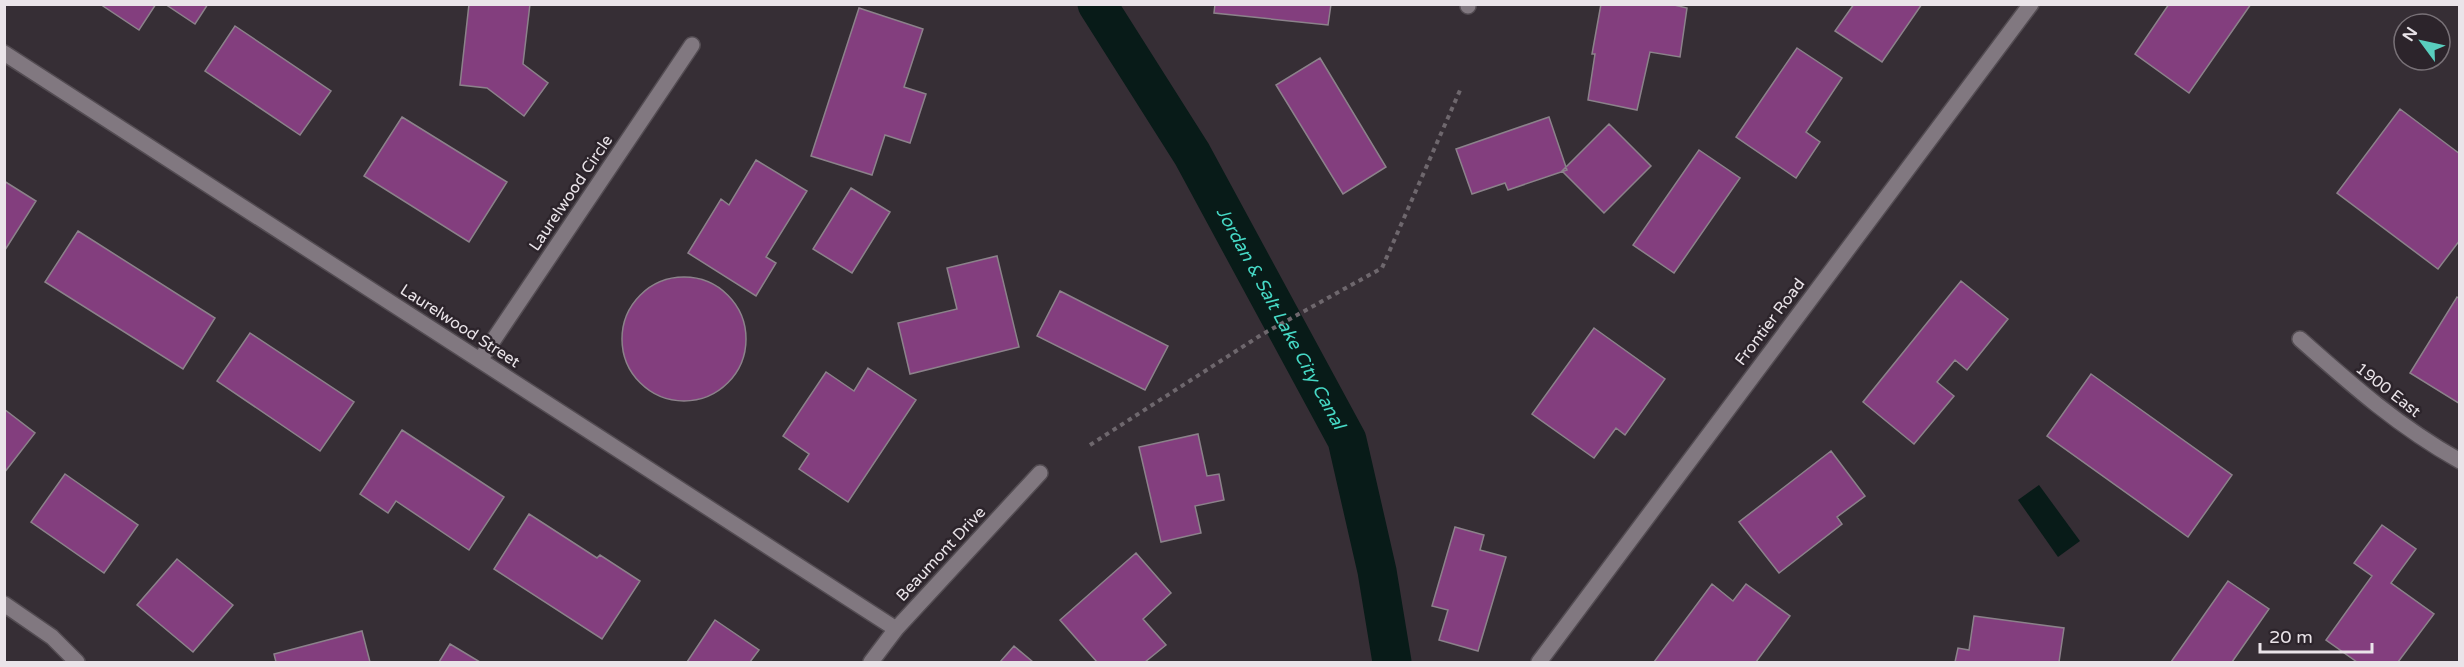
<svg xmlns="http://www.w3.org/2000/svg" width="2464" height="667" font-family="'Varela Round',sans-serif">
<rect width="100%" height="100%" fill="#362e35"/>
<!-- water -->
<path fill="#081b18" d="M2039 485 2080 541 2058 557 2018 500Z"/>
<g fill="none" stroke-linecap="round" stroke-linejoin="round">
<!-- canal -->
<path stroke="#081b18" stroke-width="39" id="s1" d="M1097 4 1192 154 1347 440 1377 571 1392 662"/>
</g>
<!-- building -->
<path fill="#833e7e" stroke="#8c828b" stroke-width="1.5" d="M100 4H156L139 30Z
M165 4H208L195 24Z
M469 4H530L523 64 548 83 524 116 487 88 460 85Z
M1215 4H1331L1328 25 1214 13Z
M1601 4H1670L1687 8 1680 57 1650 52 1637 110 1588 100 1595 54H1592Z
M1854 4H1922L1882 62 1835 31Z
M2169 4H2251L2189 93 2135 54Z
M859 8 923 29 904 87 926 94 910 143 885 135 872 175 811 156Z
M235 26 331 91 300 135 205 71Z
M1797 48 1842 78 1806 132 1820 142 1796 178 1736 137Z
M1320 58 1386 167 1343 194 1276 85Z
M2400 109 2460 154V240L2438 269 2337 193Z
M402 117 507 182 469 242 364 176Z
M1549 117 1567 170 1508 190 1505 183 1472 194 1456 149Z
M1609 124 1651 166 1604 213 1562 171Z
M1699 150 1740 178 1674 273 1633 245Z
M756 160 807 191 766 257 776 263 756 296 688 253 721 199 729 205Z
M4 181 36 201 5 250H4Z
M851 188 890 212 852 273 813 249Z
M78 231 215 318 183 369 45 282Z
M997 256 1019 347 910 374 898 323 957 309 947 268Z
M622 339a62 62 0 1 1 124 0a62 62 0 1 1-124 0Z
M1961 281 2008 319 1967 370 1955 360 1937 382 1954 396 1914 444 1863 402Z
M1060 291 1168 346 1145 390 1037 336Z
M2457 297 2460 299V404L2410 373Z
M1594 328 1665 379 1625 435 1616 428 1594 458 1532 414Z
M250 333 354 402 320 451 217 381Z
M868 368 916 400 848 502 799 469 809 454 783 436 826 372 854 391Z
M2091 374 2232 475 2188 537 2047 436Z
M4 409 35 433 4 473Z
M402 430 504 497 469 550 396 501 388 513 360 494Z
M1198 434 1207 476 1219 474 1224 500 1195 506 1201 533 1161 542 1139 447Z
M1831 451 1865 496 1837 517 1842 524 1779 573 1739 522Z
M65 474 138 525 104 573 31 522Z
M529 514 597 558 600 555 640 581 602 639 494 569Z
M2382 525 2416 549 2391 583 2434 614 2398 662H2357L2326 640 2372 576 2354 563Z
M1455 527 1484 535 1480 550 1506 557 1478 651 1439 640 1448 610 1432 606Z
M1136 553 1171 593 1143 619 1166 645 1145 662H1097L1060 620Z
M177 559 233 605 193 652 137 605Z
M2228 581 2269 609 2232 662H2171Z
M1712 584 1733 601 1746 584 1790 616 1756 662H1654Z
M1974 616 2064 628 2059 662H1955L1958 648 1969 650Z
M715 620 759 650 750 662H687Z
M362 631 370 662H276L274 654Z
M450 644 480 662H439Z
M1014 646 1033 662H1000Z"/>
<g fill="none" stroke-linecap="round" stroke-linejoin="round">
<defs>
<path id="minor" d="M1468 6V4
M4 53 896 629
M2300 339C2353 386 2398 426 2460 461
M480 360 692 45
M4 604 52 637 77 662
M871 662 896 629 1040 473
M1539 662 2031 4"/>
</defs>
<!-- minor casing -->
<use href="#minor" stroke="#534c52" stroke-width="18"/>
<!-- path -->
<path stroke="#6e676d" stroke-width="4" stroke-dasharray="4.5 4.5" stroke-linecap="butt" d="M1090 445 1261 335 1382 268 1461 88"/>
<!-- minor -->
<use href="#minor" stroke="#817880" stroke-width="15"/>
</g>
<g text-anchor="middle" dominant-baseline="central" stroke-width="5" stroke-linejoin="round" paint-order="stroke">
<!-- street labels -->
<g font-size="16" fill="#eae4e9" stroke="#2c242b">
<text transform="translate(571 193) rotate(-56)">Laurelwood Circle</text>
<text transform="translate(1770 322) rotate(-53)">Frontier Road</text>
<text transform="translate(460 326) rotate(33)">Laurelwood Street</text>
<text transform="translate(2388 390) rotate(38)">1900 East</text>
<text transform="translate(941 554) rotate(-47)">Beaumont Drive</text>
</g>
<!-- water labels -->
<g font-size="18" font-style="italic" fill="#46d8c5" stroke="#2c242b">
<text stroke="none"><textPath href="#s1" startOffset="364">Jordan &amp; Salt Lake City Canal</textPath></text>
</g>
</g>
<!-- border -->
<rect width="2464" height="667" fill="none" stroke="#eae4e9" stroke-width="12"/>
<!-- north arrow -->
<g transform="translate(2422 42) rotate(303)"><circle r="28" fill="#2c242b" stroke="#787177" stroke-width="1.5"/>
<path d="M0-4.5L10 22L0 15L-10 22Z" fill="#59cebe"/>
<text y="-9" font-size="16" font-weight="bold" text-anchor="middle" fill="#eae4e9">N</text>
</g>
<!-- scale -->
<path d="M2260 643v9h112v-9" fill="none" stroke="#eae4e9" stroke-width="3"/>
<text x="2269" y="643" font-size="18" fill="#eae4e9" stroke="#2c242b" stroke-width="4.5" paint-order="stroke">20 m</text>
</svg>
